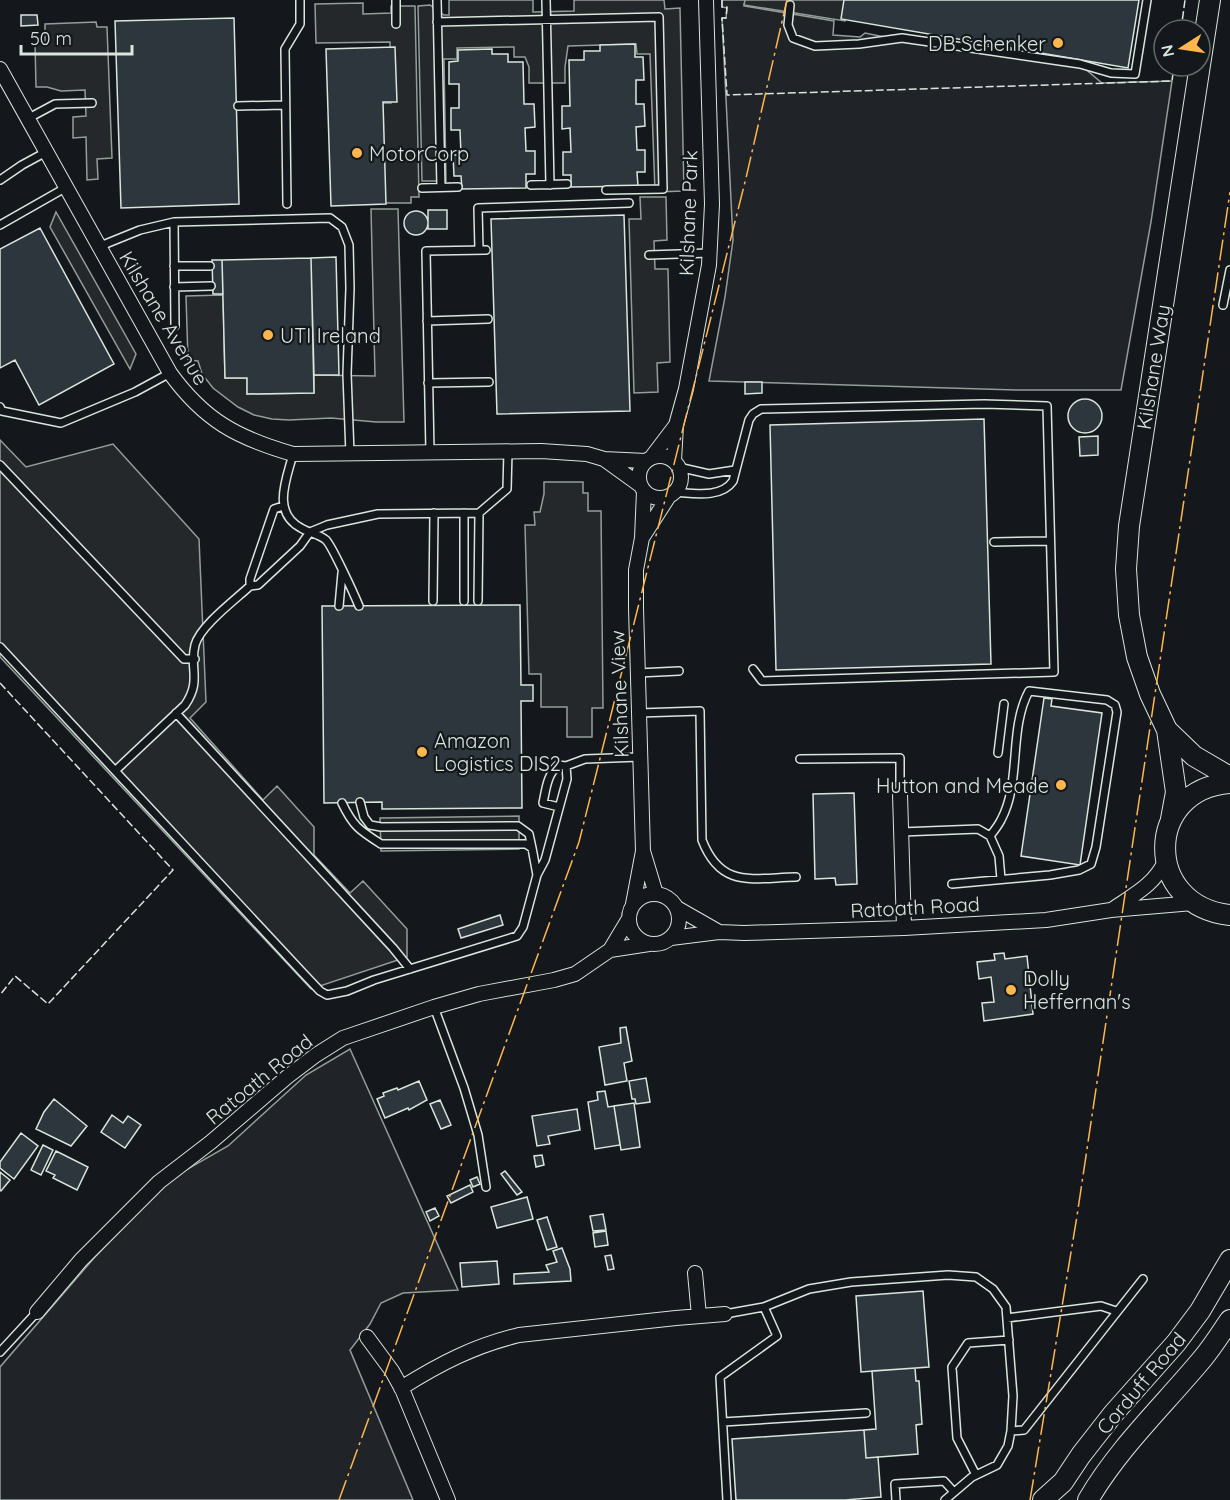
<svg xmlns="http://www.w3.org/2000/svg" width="1230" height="1500" font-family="Quicksand,sans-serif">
<rect width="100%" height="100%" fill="#14181c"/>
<!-- green -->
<path fill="#202428" stroke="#939e99" stroke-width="1.5" d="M722 0H745L744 6 834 21 833 35 860 37 865 33 924 45 1084 68 1102 83 1172 81 1151 222 1121 390H1016L709 381 725 297 733 240 722 18H726L727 8 722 7Z
M350 1049 458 1290 403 1293 381 1303 370 1324 350 1350 413 1500H0V1367L94 1258 170 1179 228 1146 306 1075Z"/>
<!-- parking -->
<path fill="#24282b" stroke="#939e99" stroke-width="1.5" d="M449 0H533V12L574 11V0H664L665 9 680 8 684 191 655 192 650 54H637L636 44 568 46 565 67V83H529V67L525 57H514V47L457 48V59H444L446 181H422L418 6 430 5 444 15H449Z
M745 0H849L845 21 744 5Z
M363 3V14L391 13V6H415L419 197H411V203H384L382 103H391L390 42 316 43 315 4Z
M96 22 97 27H107L112 158 97 159 98 179 87 180 86 137 73 138V117L86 116 85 90 61 91 47 87H36L35 43 45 42V24Z
M640 197H666L667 240 654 241 655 269H668L670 362 657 363 658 392 634 393 629 219H641Z
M371 209H398L404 422H376L331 418 289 420 272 419 254 415 238 407 213 388 202 374 198 361 188 360 186 296 223 295 225 378H247V394L314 393V375L375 376Z
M56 212 136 354 130 369 50 227Z
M0 440 26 467 113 444 199 539 206 702 190 718 263 800 277 786 314 827V855L350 893 363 881 407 929V957L311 989 0 657Z
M544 482H583V493H588V511H601L603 708H592V737H567V707H541V674H529L525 525H535L534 512H540L544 494Z
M519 816V849L381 851 380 818Z"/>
<!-- building -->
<path fill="#2c363c" stroke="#d8e6dc" stroke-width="1.5" d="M844 0H1139L1128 68 841 19Z
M21 15H37L38 25 21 26Z
M234 18 239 204 121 208 115 21Z
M635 44V57H643L644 80H636V104H644L645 126 636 127 637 150H645V172H637L638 186 571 187V175H563V152H571L570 128 562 129V106H570L569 60H584V51H600V45Z
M395 47 397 102H383L386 204 331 206 326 49Z
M492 49V54H508V62H523L524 104H534L535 127 525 128 526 151H535V174H526V188L462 189 461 176H454L453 155H461L460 130H451V108H459V84H449V62L458 61V50Z
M428 210H447V229H428Z
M404 223a12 12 0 1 1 24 0a12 12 0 1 1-24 0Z
M624 215 630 411 497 414 491 219Z
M40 228 114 364 39 405 15 360 0 368V249Z
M336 257 339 375H314L311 258Z
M311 258 314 393 247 394V378H225L222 260Z
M212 260H222L223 294H213Z
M745 382H762V393L745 394Z
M1068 416a17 17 0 1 1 34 0a17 17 0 1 1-34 0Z
M984 419 991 664 776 670 770 425Z
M1098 436V455L1080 456 1079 437Z
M520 605 521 685H533V701H521L522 808 382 809V802L324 803 322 606Z
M1044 698 1052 699 1051 706 1102 713 1080 865 1021 856Z
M854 793 857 884 836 885 835 878 815 879 813 794Z
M500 915 503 925 461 938 458 929Z
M1004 953 1005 959 1027 956 1033 1014 984 1021 982 1003 994 1002 991 977 979 979 977 962 995 960 994 954Z
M626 1027 632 1061 624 1063 627 1081 605 1085 599 1047 621 1043 620 1028Z
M646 1078 650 1102 636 1104 635 1099H632L629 1081Z
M419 1081 427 1100 409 1110 408 1108 385 1118 377 1099 384 1096 383 1093 397 1088 398 1090Z
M605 1091 608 1107 614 1106 620 1145 595 1149 588 1102 598 1100 597 1092Z
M54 1099 87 1126 71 1146 36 1129 44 1112Z
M440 1100 451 1125 441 1129 430 1104Z
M634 1103 640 1147 621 1150 614 1106Z
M577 1109 580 1130 548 1136 550 1144 537 1146 532 1116Z
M112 1115 123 1123 128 1116 141 1125 125 1148 101 1132Z
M21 1133 38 1146 14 1179 0 1168V1162Z
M43 1145 53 1150 41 1175 31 1170Z
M56 1151 88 1167 77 1190 53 1178 55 1175 46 1171Z
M542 1155 544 1165 536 1167 534 1156Z
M505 1171 522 1192 517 1195 501 1174Z
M0 1172 10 1180 1 1191 0 1190Z
M477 1177 480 1184 473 1187 470 1180Z
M470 1185 473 1192 451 1203 447 1196Z
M527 1197 533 1219 497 1228 491 1207Z
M435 1208 439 1216 430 1221 426 1212Z
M603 1214 606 1230 593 1231 590 1216Z
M547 1217 557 1247 547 1250 537 1220Z
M606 1231 608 1245 595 1247 593 1233Z
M562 1248 570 1269 571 1281 514 1284V1274L549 1272 546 1265 557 1262 553 1251Z
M611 1255 614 1269 608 1270 605 1256Z
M497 1261 499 1284 462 1287 460 1263Z
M923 1291 929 1367 861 1372 856 1296Z
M915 1368 916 1381H919L922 1424 916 1425 918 1454 866 1458 864 1430 876 1429 872 1371Z
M864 1430 866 1458 878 1457 881 1497 845 1500H736L732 1439Z"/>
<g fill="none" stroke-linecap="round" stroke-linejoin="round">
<defs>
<path id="lane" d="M396 0V24
M437 0 441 187
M546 0 550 185
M790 5 788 25 793 38 815 46 859 44 902 38 1080 64 1111 73 1135 74 1147 0
M437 22 659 17 663 189 606 190
M238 106 285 105
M27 119 55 104 92 103
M0 180 22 165 46 152
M531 185 567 184
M422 188 458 187
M287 204 285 49 300 24V0
M174 222 175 326
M0 225 65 188
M98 247 140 230 174 222 330 218 342 227 349 245 350 288 347 374 350 454
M479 250 478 208 629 203
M649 255 709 253
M174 266H210
M174 287 211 286
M1223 305 1230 270
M427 321 488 319
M428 383 489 382
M0 407 2 411 61 423 135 392 170 373
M430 452 426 251 486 250
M293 454C287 478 271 512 301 528 309 533 319 534 326 540 332 546 354 594 359 606
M0 465 184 659H195
M678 467 709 474 735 470
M674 492C692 493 721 499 733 481L749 420 753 414 761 409 984 404 1047 406 1054 672 762 681 753 669
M994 542 1050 541
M250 586V579L274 509 283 506
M433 601 434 513
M464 601V513
M478 601 479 513
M339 606 342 573
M0 647 302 972 320 991 327 995 347 991 374 980 517 936 523 927 537 875 545 860 567 779 566 766
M638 673 679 671
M176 713 393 948 410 969
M639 713 700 711 702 840C721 889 752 878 796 877
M998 753 1004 704
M800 759 900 758V794
M116 770 185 705C202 680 189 669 195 645 200 626 235 600 250 586L258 585 300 546 310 532 327 525 378 514 479 513 507 489 508 451
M360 802 364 817 370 825 381 827 518 826 529 834 532 848
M342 803C353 826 359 830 381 844H526L532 848 537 875
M559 807 543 803C546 789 547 775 558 765L566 766 585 759 640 757
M901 832 978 829 990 836 999 856 1001 879
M952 884 1050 875 1079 870 1091 864 1096 847 1117 712 1115 705 1107 700 1029 691C1008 730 1022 781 1001 820 998 826 994 831 990 836
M434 1007 464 1088 478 1135 486 1187
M725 1314 764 1307 809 1289 851 1282 948 1275 976 1277 993 1289 1006 1307 1013 1396 1011 1431 1008 1446 997 1465 972 1477 945 1500
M1007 1318 1101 1306 1116 1311
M0 1352 37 1312
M723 1422 866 1413
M1011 1431 1024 1430 1143 1279
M976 1475 957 1438 952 1367 968 1343 1009 1340
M727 1500 720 1377 777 1336 764 1307
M896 1500 895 1484 944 1481 954 1492"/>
<path id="street" d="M0 69 170 373C204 420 237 438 293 454L541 451 587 454 604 459
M676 425 686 389 709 265 712 204 706 0
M639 477a21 21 0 1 1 42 0a21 21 0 1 1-42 0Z
M651 458 676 425 674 461
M640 485 604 459 646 461
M644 491 642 538 669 496
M642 538 636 570V608L643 851
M900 794 904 928
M629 919a25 25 0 1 1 50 0a25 25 0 1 1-50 0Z
M633 904 643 851 656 894
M1113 909C1135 894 1154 885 1166 860
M628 920 610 950 649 944
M719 932 744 933 904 928 1046 920 1111 910 1193 903
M671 938 719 932 677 908
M695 1273 699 1316
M37 1312 81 1260 159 1182 211 1142 287 1077 316 1055 343 1038 434 1007 479 994 554 980 575 974 610 950
M367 1337 392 1371 402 1389 448 1500
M401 1388C441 1363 474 1346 519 1335L676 1318 725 1314"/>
<path id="secondary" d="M1167 730 1194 756 1230 777
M1230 783C1144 789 1143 906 1230 915
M1171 819 1176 792 1167 730 1150 694 1137 657 1129 615 1126 569 1129 526 1210 0
M1043 1500 1063 1482 1081 1455 1113 1414 1176 1343 1200 1311 1230 1260
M1088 1500C1119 1447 1164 1405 1203 1358 1213 1346 1221 1333 1230 1320"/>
</defs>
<!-- lane casing -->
<use href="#lane" stroke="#d8e6dc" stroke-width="10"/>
<!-- street casing -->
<use href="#street" stroke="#d8e6dc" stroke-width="16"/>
<!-- secondary casing -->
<use href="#secondary" stroke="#d8e6dc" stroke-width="22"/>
<!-- lane -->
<use href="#lane" stroke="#14181c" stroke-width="7"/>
<!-- street -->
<use href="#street" stroke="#14181c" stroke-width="14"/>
<!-- secondary -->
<use href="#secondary" stroke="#14181c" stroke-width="20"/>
<!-- fence -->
<path stroke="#d8e6dc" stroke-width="1.5" stroke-dasharray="8 3" stroke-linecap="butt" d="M722 0V7H727L726 18H722L727 95 1172 81 1174 66
M1181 30 1185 0
M0 683 173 870 48 1004 15 976 0 995"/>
<!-- power -->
<path stroke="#ffb74d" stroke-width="1.5" stroke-dasharray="21 4.5 3 4.5" stroke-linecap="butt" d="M339 1500 579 842 746 178 787 0
M1030 1500 1077 1216 1230 192"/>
</g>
<!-- markers -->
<g fill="#ffb74d" stroke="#14181c" stroke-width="2">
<circle cx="1058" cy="43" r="6"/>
<circle cx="357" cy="153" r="6"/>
<circle cx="268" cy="335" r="6"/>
<circle cx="422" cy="752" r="6"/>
<circle cx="1061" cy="785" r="6"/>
<circle cx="1011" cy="990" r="6"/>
</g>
<g text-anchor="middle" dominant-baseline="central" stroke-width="4.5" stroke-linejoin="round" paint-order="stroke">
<!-- poi labels -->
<g font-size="20" fill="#d8e6dc" stroke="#14181c" text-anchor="start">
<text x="1046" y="43" text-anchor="end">DB Schenker</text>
<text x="369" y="153">MotorCorp</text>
<text x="280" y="335">UTI Ireland</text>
<text x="434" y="740">Amazon<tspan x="434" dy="23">Logistics DIS2</tspan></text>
<text x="1049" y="785" text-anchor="end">Hutton and Meade</text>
<text x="1023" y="978">Dolly<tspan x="1023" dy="23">Heffernan's</tspan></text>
</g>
<!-- street labels -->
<g font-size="20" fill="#d8e6dc" stroke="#14181c">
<text transform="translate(688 213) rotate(-88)">Kilshane Park</text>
<text transform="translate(164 318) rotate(59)">Kilshane Avenue</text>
<text transform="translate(1153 367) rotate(-81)">Kilshane Way</text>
<text transform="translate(619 694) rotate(-92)">Kilshane View</text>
<text transform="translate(915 907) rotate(-3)">Ratoath Road</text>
<text transform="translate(259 1079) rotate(-39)">Ratoath Road</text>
<text transform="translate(1141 1383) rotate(-50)">Corduff Road</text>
</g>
</g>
<!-- north arrow -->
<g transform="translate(1182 48) rotate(258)"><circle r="28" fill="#14181c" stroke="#626a69" stroke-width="1.5"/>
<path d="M0-4.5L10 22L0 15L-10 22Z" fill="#ffb74d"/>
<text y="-9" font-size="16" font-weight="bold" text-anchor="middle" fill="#d8e6dc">N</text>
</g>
<!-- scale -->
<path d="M21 45v9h111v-9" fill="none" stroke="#d8e6dc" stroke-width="3"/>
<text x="30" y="45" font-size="18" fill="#d8e6dc" stroke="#14181c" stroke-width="4.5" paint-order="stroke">50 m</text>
</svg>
